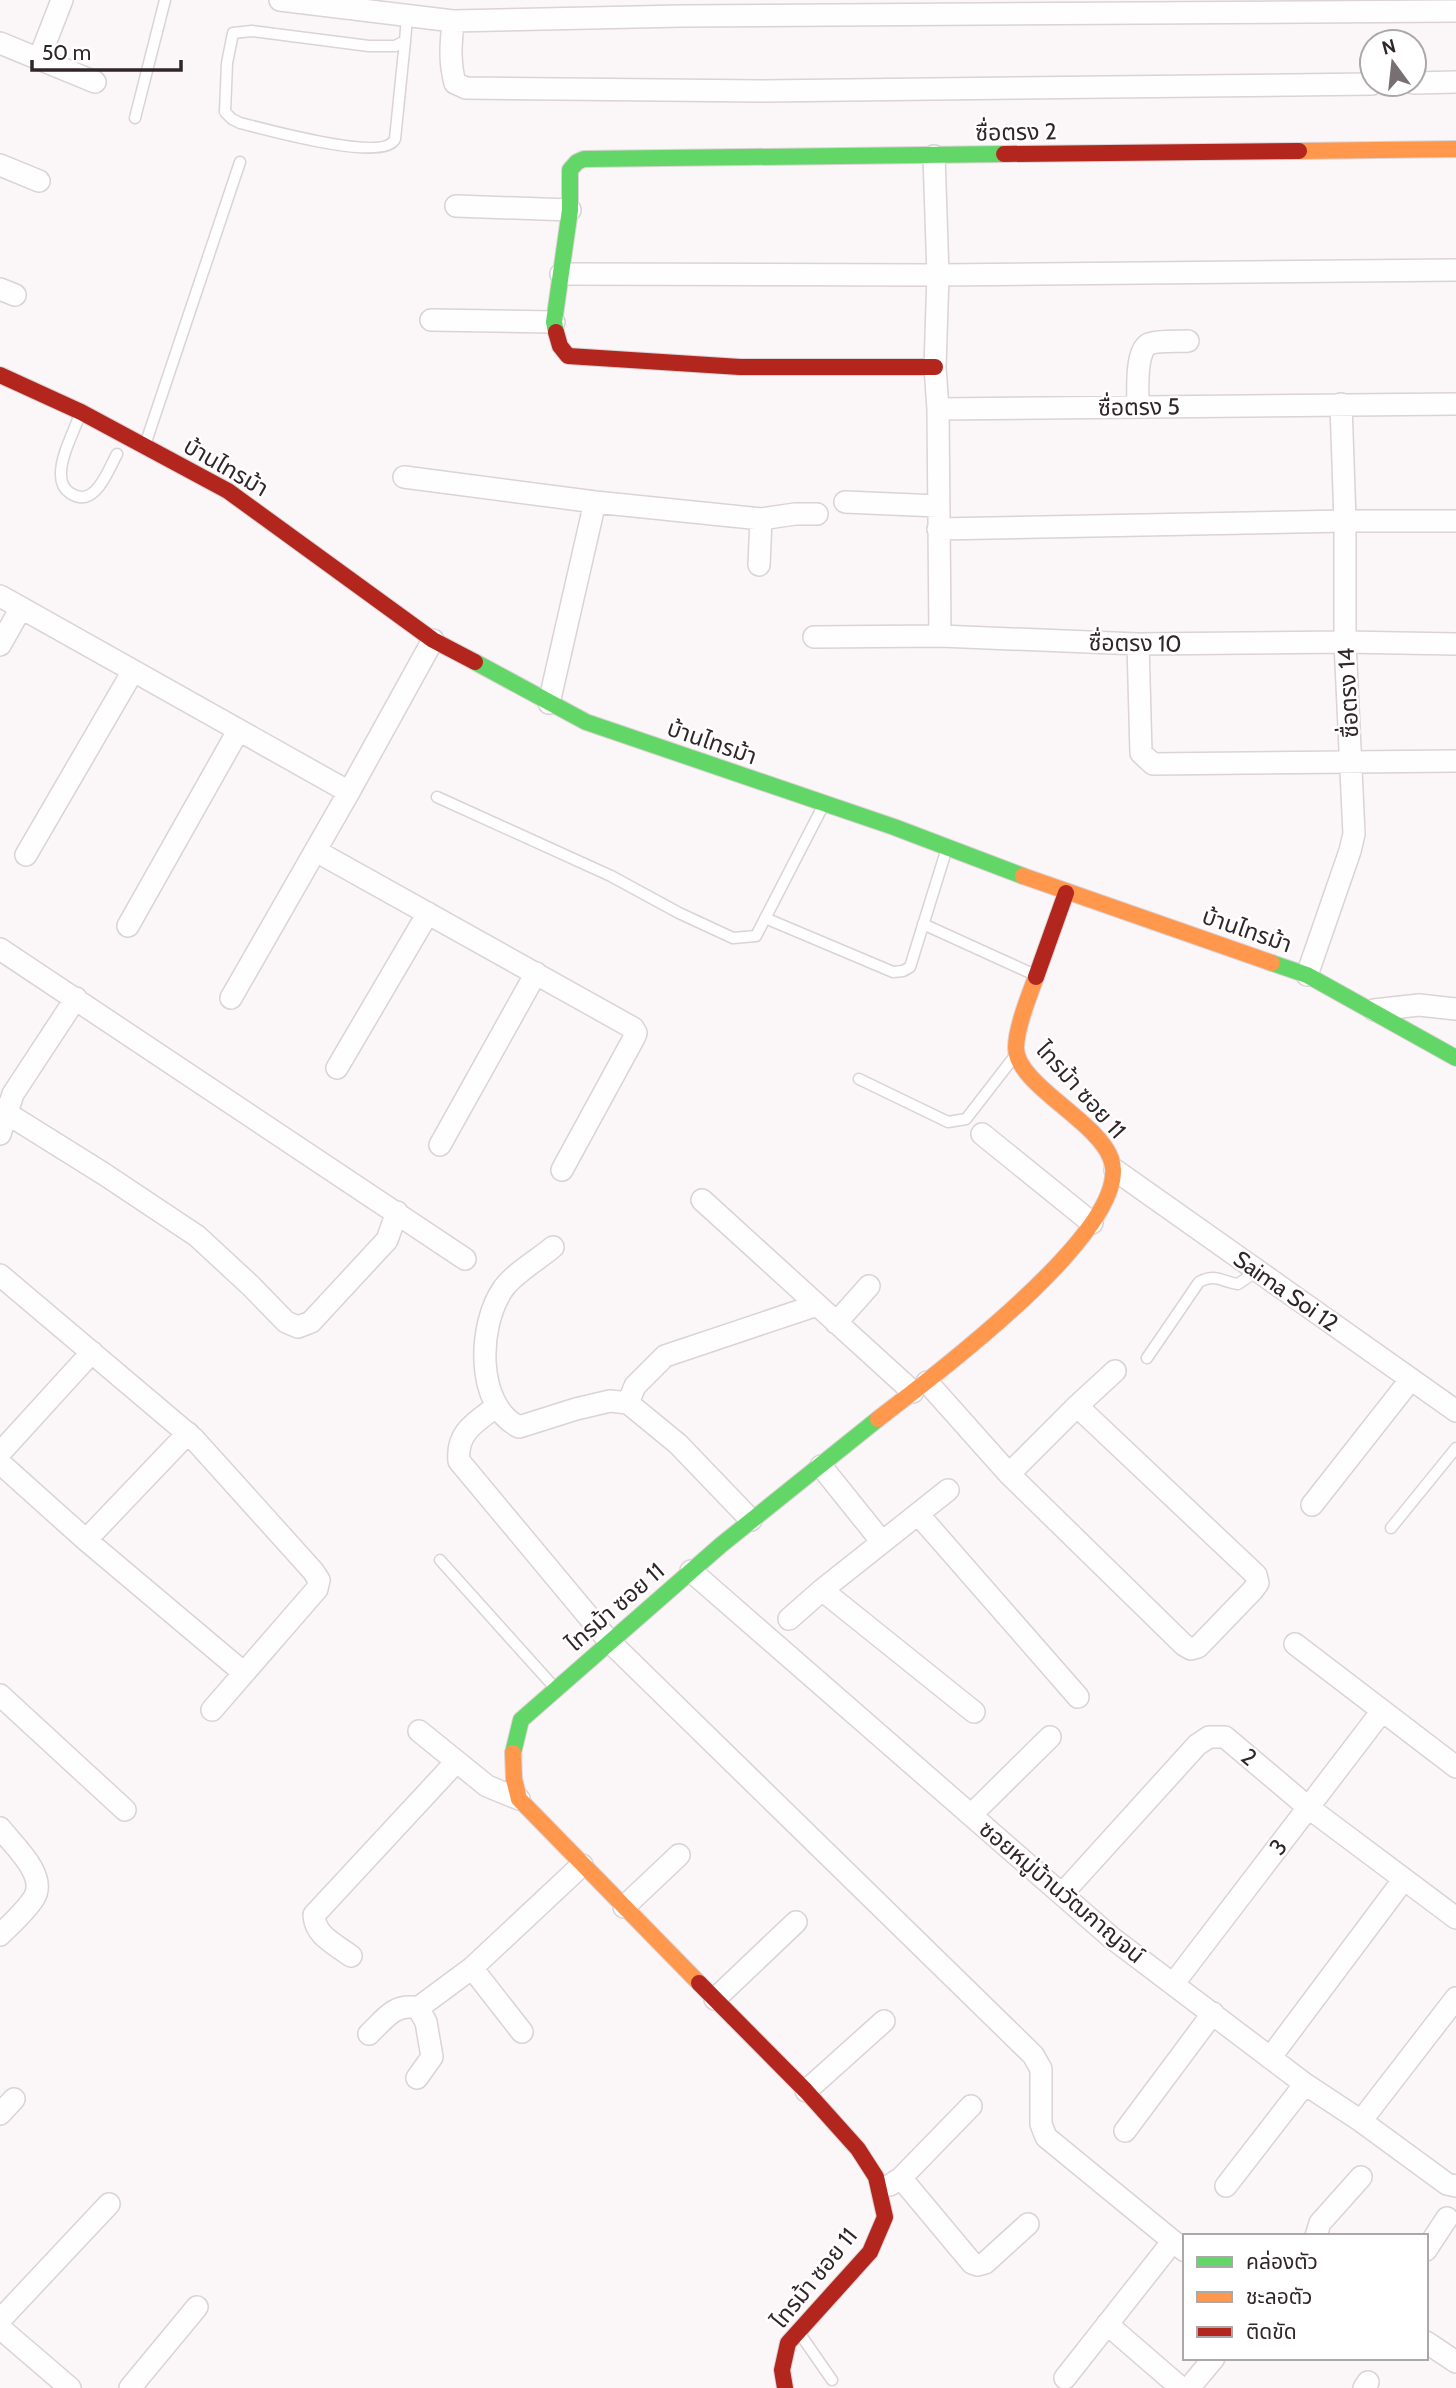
<svg xmlns="http://www.w3.org/2000/svg" width="1456" height="2388" font-family="Cabin,'Noto Sans Thai',sans-serif">
<rect width="100%" height="100%" fill="#fbf6f8"/>
<g fill="none" stroke-linecap="round" stroke-linejoin="round">
<defs>
<path id="lane" d="M405 41 395 139C384 163 265 129 240 123L232 119 225 112 227 63 233 33 252 31 369 46H395L405 41 407 17
M135 118 165 0
M81 412C75 429 60 457 61 475 61 482 64 489 70 493 95 510 108 470 117 454
M145 445 240 162
M437 797 611 876 679 913 733 938 756 936 823 806
M765 918 893 972 903 971 910 967 947 848
M923 924 1035 975
M859 1079 948 1122 966 1119 1014 1057
M1147 1358 1199 1282C1217 1273 1221 1282 1238 1284L1257 1271
M1391 1528 1456 1448
M440 1560 555 1688
M800 2334 832 2380"/>
<path id="street" d="M280 0 453 21 682 16 1456 11
M453 21C451 43 449 61 455 83L466 88 762 91 1372 84
M0 43 95 82
M39 59 62 0
M1414 83 1456 82
M934 156 938 275 935 367 938 409 940 636
M0 165 39 181
M456 206 570 210
M561 274 938 275 1456 270
M0 289 15 295
M431 320 554 322
M1138 407C1138 393 1135 350 1149 344 1159 340 1177 342 1188 341
M938 409 1456 404
M404 477 595 502 761 519
M845 502 938 506
M938 529 1345 521H1456
M759 565 761 519 795 514H817
M0 596 349 792
M814 637 940 636 1138 644 1345 642 1456 644
M1138 644 1141 753 1153 764 1456 761
M0 645 21 608
M549 703 595 502
M316 851 633 1028 636 1033 634 1038 562 1170
M26 855 133 671
M128 926 238 731
M0 949 465 1259
M1307 975 1350 851 1354 834 1345 642V521L1341 404
M231 998 349 792 433 640
M1374 1010 1419 1005 1456 1009
M337 1068 428 913
M0 1109 104 1174 197 1236 251 1286 286 1322 298 1327 311 1322 387 1240 397 1212
M0 1134 13 1094 76 998
M982 1134 1092 1223
M440 1145 536 973
M1115 1170 1456 1411
M702 1200 913 1392
M553 1247C539 1259 513 1274 503 1289 478 1325 475 1405 519 1427L576 1409 610 1401 628 1403 678 1444 751 1520
M0 1275 194 1439 313 1571 319 1580 317 1589 212 1710
M836 1323 869 1286
M927 1382 1009 1474 1184 1645 1191 1649 1198 1647 1252 1591 1258 1583 1256 1575 1077 1406
M628 1403 635 1386 665 1356 817 1305
M497 1406C476 1422 456 1432 459 1461L609 1641 1033 2055 1041 2069V2124L1046 2137 1185 2251
M0 1453 92 1352
M0 1463 86 1540 244 1673
M821 1466 882 1542
M1009 1474 1077 1406 1115 1371
M1312 1505 1411 1379
M918 1514 1078 1697
M86 1540 188 1433
M691 1571 1112 1938 1305 2084 1361 2121 1447 2184 1456 2186
M822 1590 974 1712
M789 1619 822 1590 948 1490
M1295 1644 1456 1767
M0 1695 125 1810
M419 1731 487 1786 519 1799
M971 1815 1050 1737
M0 1828C13 1845 48 1875 34 1898 25 1912 11 1924 0 1935
M1062 1894 1197 1745 1209 1737H1225L1309 1808 1456 1918
M624 1907 679 1855
M351 1956C335 1944 315 1936 314 1915L456 1762
M472 1968 522 2032
M1174 1983 1382 1711
M715 1999 796 1922
M369 2034C385 2019 394 2003 418 2008
M1270 2058 1404 1879
M417 2078 432 2057 426 2022 418 2008 472 1968 582 1865
M806 2091 884 2021
M0 2114 14 2099
M1361 2121 1456 1998
M1125 2131 1213 2013
M901 2178 972 2263 978 2265 985 2263 1028 2224
M890 2185 901 2178 971 2106
M1226 2186 1305 2084
M1316 2236 1320 2223 1361 2177
M1426 2250 1447 2218
M0 2320 109 2204
M1107 2324 1181 2388
M0 2328 70 2388
M1426 2342 1456 2362
M1065 2378 1173 2241
M130 2388 197 2307
M1189 2388 1214 2358
M1364 2388 1368 2382"/>
<path id="fast" d="M556 332 554 322 570 210V170L577 162 584 159 1004 154
M475 662 586 722 894 827 1023 876
M1272 963 1307 975 1456 1058
M513 1753 521 1720 721 1545 878 1419"/>
<path id="slow" d="M1299 151 1456 149
M1023 876 1272 963
M878 1419C927 1381 1136 1227 1111 1159 1098 1121 1016 1084 1016 1048 1016 1028 1029 996 1036 977
M513 1753 514 1779 519 1799 699 1983"/>
<path id="jam" d="M1004 154 1299 151
M556 332 560 346 568 356 740 367H935
M0 375 81 412 228 491 433 640 475 662
M1036 977 1066 893
M699 1983 806 2091 858 2149 876 2177 885 2217 870 2252 788 2343 782 2370 785 2388"/>
</defs>
<!-- lane casing -->
<use href="#lane" stroke="#dbd3d5" stroke-width="13"/>
<!-- street casing -->
<use href="#street" stroke="#dbd3d5" stroke-width="24"/>
<!-- fast casing -->
<use href="#fast" stroke="#dbd3d5" stroke-width="18"/>
<!-- slow casing -->
<use href="#slow" stroke="#dbd3d5" stroke-width="18"/>
<!-- jam casing -->
<use href="#jam" stroke="#dbd3d5" stroke-width="18"/>
<!-- lane -->
<use href="#lane" stroke="#fefefe" stroke-width="10"/>
<!-- street -->
<use href="#street" stroke="#fefefe" stroke-width="21"/>
<!-- fast -->
<use href="#fast" stroke="#63d668" stroke-width="16"/>
<!-- slow -->
<use href="#slow" stroke="#ff974d" stroke-width="16"/>
<!-- jam -->
<use href="#jam" stroke="#b3261e" stroke-width="16"/>
</g>
<g text-anchor="middle" dominant-baseline="central" stroke-width="5" stroke-linejoin="round" paint-order="stroke">
<!-- street labels -->
<g font-size="23" fill="#302629" stroke="#fff">
<text transform="translate(1016 132) rotate(-1)">ซื่อตรง 2</text>
<text transform="translate(1139 407) rotate(-1)">ซื่อตรง 5</text>
<text transform="translate(226 467) rotate(30)">บ้านไทรม้า</text>
<text transform="translate(1135 643) rotate(1)">ซื่อตรง 10</text>
<text transform="translate(1348 693) rotate(-93)">ซื่อตรง 14</text>
<text transform="translate(712 742) rotate(19)">บ้านไทรม้า</text>
<text transform="translate(1247 930) rotate(19)">บ้านไทรม้า</text>
<text transform="translate(1081 1090) rotate(48)">ไทรม้า ซอย 11</text>
<text transform="translate(1286 1291) rotate(35)">Saima Soi 12</text>
<text transform="translate(615 1607) rotate(-41)">ไทรม้า ซอย 11</text>
<text transform="translate(1249 1757) rotate(40)">2</text>
<text transform="translate(1278 1847) rotate(-52)">3</text>
<text transform="translate(1062 1892) rotate(40)">ซอยหมู่บ้านวัฒกาญจน์</text>
<text transform="translate(814 2278) rotate(-51)">ไทรม้า ซอย 11</text>
</g>
</g>
<!-- legend -->
<rect x="1183" y="2234" width="245" height="126" fill="#ffffff" stroke="#aca8a9" stroke-width="2"/>
<rect x="1197" y="2257" width="35" height="10" fill="#63d668" stroke="#aca8a9" stroke-width="2"/>
<text x="1246" y="2269" font-size="21" fill="#302629">คล่องตัว</text>
<rect x="1197" y="2292" width="35" height="10" fill="#ff974d" stroke="#aca8a9" stroke-width="2"/>
<text x="1246" y="2304" font-size="21" fill="#302629">ชะลอตัว</text>
<rect x="1197" y="2327" width="35" height="10" fill="#b3261e" stroke="#aca8a9" stroke-width="2"/>
<text x="1246" y="2339" font-size="21" fill="#302629">ติดขัด</text>
<!-- north arrow -->
<g transform="translate(1393 63) rotate(345)"><circle r="33" fill="#ffffff" stroke="#aca8a9" stroke-width="2"/>
<path d="M0-5L12 26L0 18L-12 26Z" fill="#776f71"/>
<text y="-10" font-size="19" font-weight="bold" text-anchor="middle" fill="#302629">N</text>
</g>
<!-- scale -->
<path d="M32 60v10h149v-10" fill="none" stroke="#302629" stroke-width="3.5"/>
<text x="42" y="60" font-size="21" fill="#302629" stroke="#ffffff" stroke-width="5" paint-order="stroke">50 m</text>
</svg>
